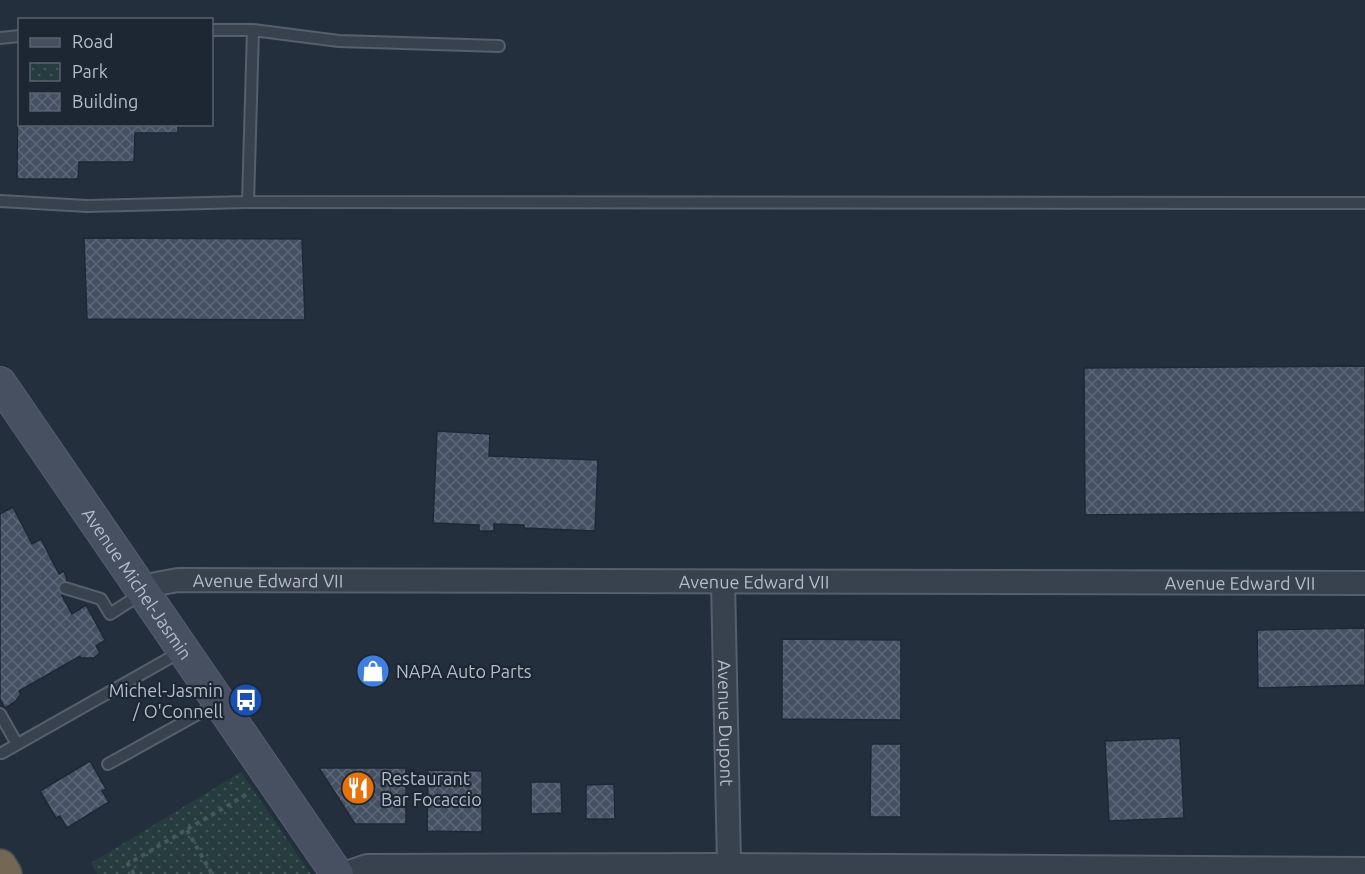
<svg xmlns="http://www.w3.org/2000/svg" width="1365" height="874" font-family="Ubuntu,sans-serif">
<defs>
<pattern id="park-dots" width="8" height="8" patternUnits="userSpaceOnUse" patternTransform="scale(1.5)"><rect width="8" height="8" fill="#263c3f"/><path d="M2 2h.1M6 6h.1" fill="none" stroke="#435659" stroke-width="1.8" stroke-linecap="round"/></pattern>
<pattern id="building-cross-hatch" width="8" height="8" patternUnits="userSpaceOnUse" patternTransform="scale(1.5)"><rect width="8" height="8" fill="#455162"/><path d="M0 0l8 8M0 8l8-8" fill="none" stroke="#5d6877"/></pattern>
</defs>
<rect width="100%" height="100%" fill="#242f3e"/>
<!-- park -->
<path fill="url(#park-dots)" d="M241 772 311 874H97L91 863Z"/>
<!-- building -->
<path fill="url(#building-cross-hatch)" stroke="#1f2835" stroke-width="1.5" d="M18 60H20V124H178V133H135L134 162H79L78 179H17Z
M84 238 302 239 305 320 87 319Z
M1365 366V512L1085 515 1084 368Z
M437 431 490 434 489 456 598 460 595 531 524 528V525L494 524V531H479V525L433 523Z
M13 507 32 544 41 539 59 574 64 571 67 579 62 596 72 614 86 605 105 640 96 646 100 653 94 658H81L80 656 19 691 21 694 15 702 5 708 0 699V514Z
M1365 628V685L1258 688 1257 630Z
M782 639 901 640V720L782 719Z
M1180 738 1184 818 1109 821 1105 741Z
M871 744H901V817H870Z
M90 761 106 789 102 791 109 802 67 828 60 816 56 818 40 791Z
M319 768H406V824H355Z
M428 770 482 771V832L427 831Z
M531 782H561L562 813 531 814Z
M614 784 615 819H586V785Z"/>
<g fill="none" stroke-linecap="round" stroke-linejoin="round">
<defs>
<path id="service" d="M212 30H253L339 41 499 46
M0 38 20 36
M0 201 87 206 248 202 253 30
M248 202 1365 203
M65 588 101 599 110 614 141 594
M0 714 17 744
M2 753 182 651
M108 764 218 703"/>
<g id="minor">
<path id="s1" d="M723 582 729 865"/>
<path id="s2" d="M145 592 156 584 178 580 1365 583"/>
<path d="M343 874 367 866 729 865 1365 869"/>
</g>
<g id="secondary">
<path id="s3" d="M0 383 337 874"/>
</g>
<path id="motorway" d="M0 866 5 874"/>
</defs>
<!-- service casing -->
<use href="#service" stroke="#565f6c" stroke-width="14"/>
<!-- minor casing -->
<use href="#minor" stroke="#565f6c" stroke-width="26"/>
<!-- secondary casing -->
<use href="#secondary" stroke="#565f6c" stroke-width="34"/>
<!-- motorway casing -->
<use href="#motorway" stroke="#434c59" stroke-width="36"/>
<!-- path -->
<path stroke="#44595c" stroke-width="4" stroke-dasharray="4.5 4.5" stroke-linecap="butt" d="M187 830 212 874
M134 874 128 864 249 793"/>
<!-- service -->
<use href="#service" stroke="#38414e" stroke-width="10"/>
<!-- minor -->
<use href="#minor" stroke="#38414e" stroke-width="22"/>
<!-- secondary -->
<use href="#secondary" stroke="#465061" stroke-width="32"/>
<!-- motorway -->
<use href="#motorway" stroke="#746855" stroke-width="33"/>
</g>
<!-- icons -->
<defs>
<symbol id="shop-disc" viewBox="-11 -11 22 22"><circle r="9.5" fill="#3f7fe0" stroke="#1d2633"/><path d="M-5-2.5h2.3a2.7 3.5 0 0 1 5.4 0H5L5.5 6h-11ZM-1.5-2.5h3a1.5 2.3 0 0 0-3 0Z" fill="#fff"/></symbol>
<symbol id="bus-disc" viewBox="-11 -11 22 22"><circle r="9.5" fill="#1a4fb4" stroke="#1d2633"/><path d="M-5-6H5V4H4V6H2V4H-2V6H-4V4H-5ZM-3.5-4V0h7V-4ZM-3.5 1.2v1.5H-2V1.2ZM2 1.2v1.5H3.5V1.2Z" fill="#fff"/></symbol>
<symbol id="restaurant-disc" viewBox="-11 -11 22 22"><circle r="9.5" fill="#e8710a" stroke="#1d2633"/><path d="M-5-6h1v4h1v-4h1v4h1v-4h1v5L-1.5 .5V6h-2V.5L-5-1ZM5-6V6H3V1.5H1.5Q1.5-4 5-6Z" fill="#fff"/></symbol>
</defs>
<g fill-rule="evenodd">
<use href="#shop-disc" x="354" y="652" width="38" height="38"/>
<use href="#bus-disc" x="227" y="681" width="38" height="38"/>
<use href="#restaurant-disc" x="339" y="769" width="38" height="38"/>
</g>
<g text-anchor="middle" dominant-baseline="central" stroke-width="4.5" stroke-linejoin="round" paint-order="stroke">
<!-- street labels -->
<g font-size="18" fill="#b4bcc9" stroke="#1d2633">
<text stroke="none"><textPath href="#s2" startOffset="126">Avenue Edward VII</textPath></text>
<text stroke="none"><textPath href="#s2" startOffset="612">Avenue Edward VII</textPath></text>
<text stroke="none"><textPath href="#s3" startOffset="243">Avenue Michel-Jasmin</textPath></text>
<text stroke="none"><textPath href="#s2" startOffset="1098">Avenue Edward VII</textPath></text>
<text stroke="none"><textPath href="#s1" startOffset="141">Avenue Dupont</textPath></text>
</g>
<!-- poi labels -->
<g font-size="18" fill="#b4bcc9" stroke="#1d2633" text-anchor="start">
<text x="396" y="671">NAPA Auto Parts</text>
<text x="223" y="690" text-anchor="end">Michel-Jasmin<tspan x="223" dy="21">/ O'Connell</tspan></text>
<text x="381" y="778">Restaurant<tspan x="381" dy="21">Bar Focaccio</tspan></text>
</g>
</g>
<!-- legend -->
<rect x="18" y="18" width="195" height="108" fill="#1d2633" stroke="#59626f" stroke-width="1.5"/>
<rect x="30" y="38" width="30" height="9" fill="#465061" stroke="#59626f" stroke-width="1.5"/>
<text x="72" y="48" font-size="18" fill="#b4bcc9">Road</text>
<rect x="30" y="63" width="30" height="18" fill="url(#park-dots)" stroke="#59626f" stroke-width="1.5"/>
<text x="72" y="78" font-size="18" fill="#b4bcc9">Park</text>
<rect x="30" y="93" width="30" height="18" fill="url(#building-cross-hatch)" stroke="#59626f" stroke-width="1.5"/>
<text x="72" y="108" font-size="18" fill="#b4bcc9">Building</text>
</svg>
